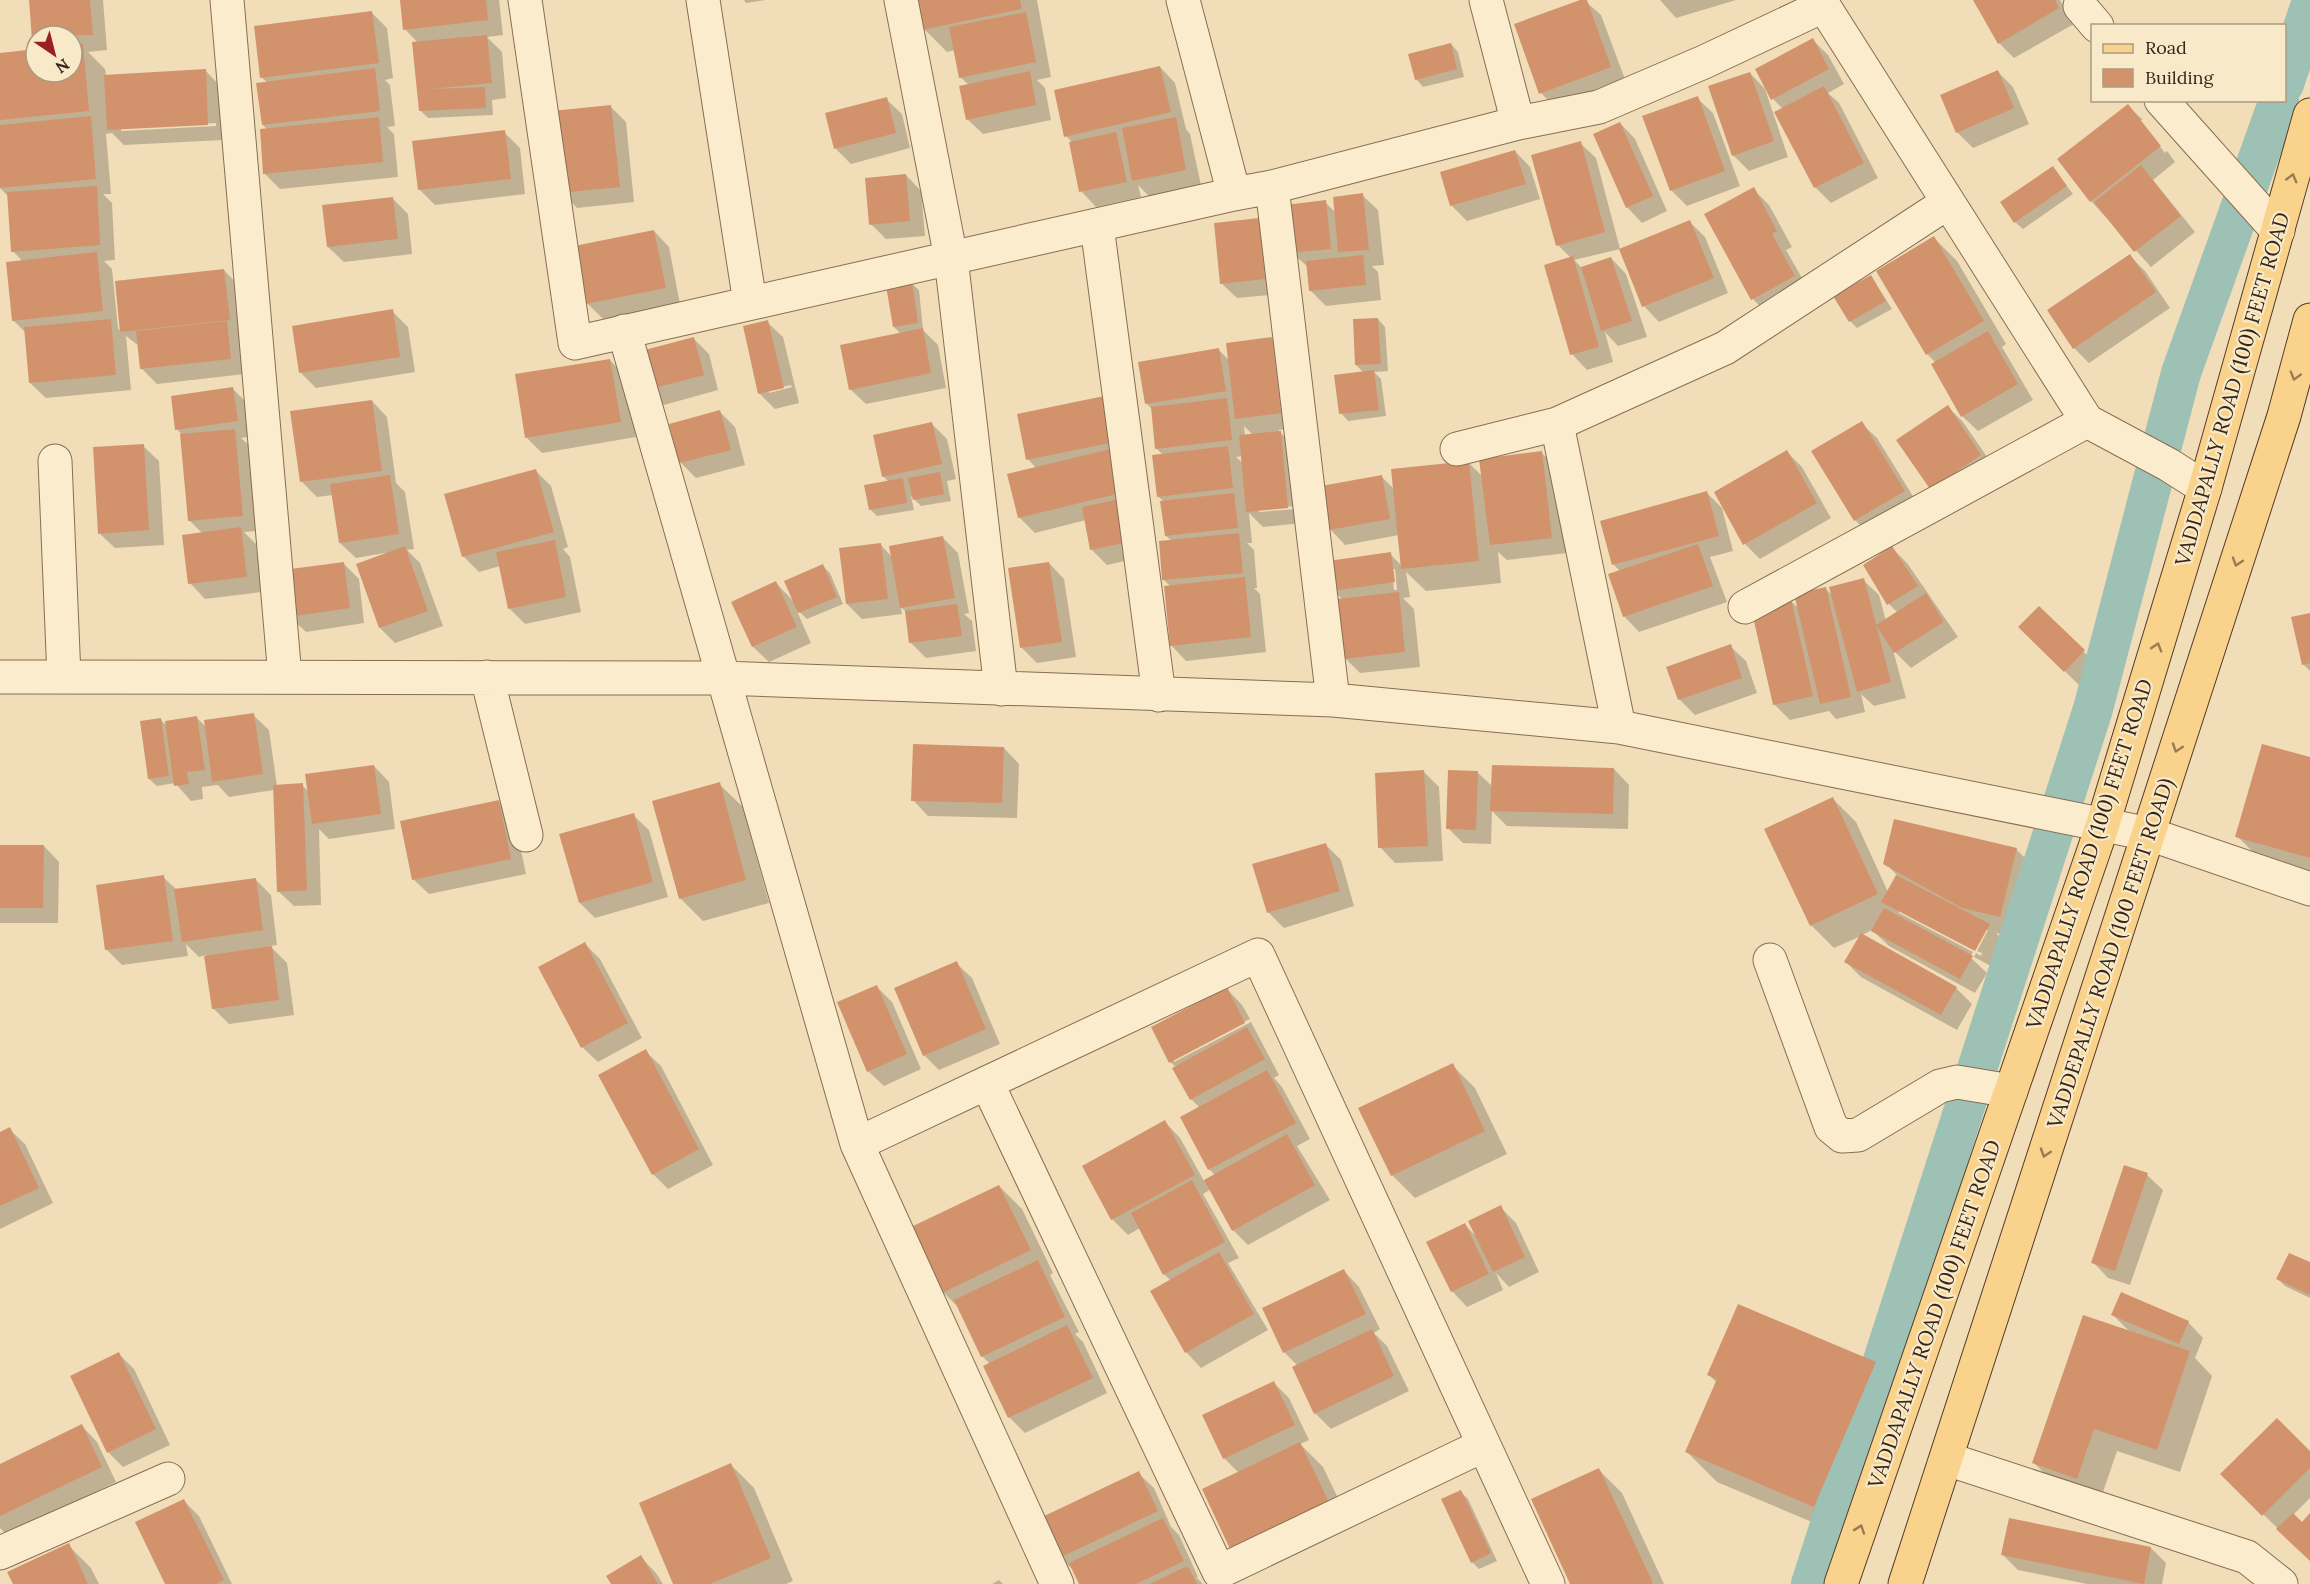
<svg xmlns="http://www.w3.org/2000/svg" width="2310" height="1584" font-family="Lora,serif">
<rect width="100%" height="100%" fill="#f1deb9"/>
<!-- shadow -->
<path fill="#0003" fill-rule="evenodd" d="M30 0H103L107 50 88 52 105 69 106 76 205 70 220 86 223 140 124 145 112 133 106 134 111 194H103L112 203 115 260 104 261 112 269 118 328 121 332 224 270 239 286 245 335 239 336 241 338 245 374 157 384 141 368 139 346 126 336 131 390 46 398 30 383 26 333 13 320 23 262 13 251 9 197 0 188V55L36 51V72H72V36H36V42L33 40ZM216 123V126L121 131V128Z
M401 0H499L503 35 487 37 502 52 506 98 492 100 493 115 428 118 420 110 413 43H418L405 29Z
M744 0H765L746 3Z
M918 0H1037L1051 77 1037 80 1045 88 1051 120 983 134 967 119 969 85 960 77 955 50 947 52 924 29Z
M1584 0 1601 15 1626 82 1556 108 1541 93Z
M1660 0H1736L1676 18Z
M1974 0H2060L2074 24 2014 58 1999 43Z
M372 13 387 28 393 78 385 80 390 85 395 126 387 127 394 134 398 177 280 189 265 174 268 130 263 125 268 83 261 77Z
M1813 40 1828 55 1844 84 1828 93 1839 103 1878 178 1831 203 1815 187 1776 113 1783 109 1773 99Z
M1451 44 1458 52 1464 77 1423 87 1416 79Z
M1160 67 1175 83 1186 129 1190 134 1201 185 1149 196 1138 185 1141 197 1096 207 1081 191 1073 143 1066 136Z
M1998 72 2013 87 2029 124 1973 148 1957 132Z
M1750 73 1765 89 1788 157 1749 171 1733 155Z
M1697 98 1713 113 1740 186 1687 206 1671 190Z
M886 99 902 114 910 148 851 164 836 149Z
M2128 106 2143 120H2139L2165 153 2167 151 2175 162 2153 180 2195 232 2151 267 2091 201 2059 160Z
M611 107 626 122 634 202 577 208 562 192Z
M1620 123 1635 139 1667 211 1642 223 1627 207Z
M504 132 520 148 525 194 435 205 419 189Z
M1580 143 1596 158 1620 249 1574 260 1582 268 1611 258 1626 274 1647 337 1618 346 1605 332 1613 362 1587 370 1572 354 1571 258 1558 245Z
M1515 151 1530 167 1540 199 1467 221 1451 205Z
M2053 168 2073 194 2023 229 2015 222Z
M906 175 921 191 925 236 886 239 871 224Z
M1753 189 1769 205 1792 247 1786 250 1810 292 1768 315 1753 299 1706 215Z
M1362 195 1378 210 1384 265 1372 266 1378 272 1381 300 1326 306 1311 291 1308 267 1291 252 1325 202 1336 213Z
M392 198 408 214 412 254 344 262 328 247Z
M1258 219 1274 235 1280 294 1237 298 1221 283Z
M1690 222 1705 237 1728 293 1659 322 1644 306Z
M654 231 669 247 680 304 603 319 587 303Z
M1934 238 1957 261 2006 344 2002 347 2033 400 1978 431 1962 416 1936 363 1927 354Z
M2130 256 2145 271 2170 308 2089 363 2074 348Z
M1871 276 1892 309 1857 328 1850 321Z
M911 283 919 290 923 330 938 345 946 388 866 404 850 389 901 334 894 327Z
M392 311 408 327 415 372 316 388 301 373Z
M1378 319 1385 327 1388 371 1374 372 1381 379 1386 416 1348 421 1341 413 1364 373 1356 365Z
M767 322 783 337 799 403 775 409 760 394ZM791 385 792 387 769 393V390Z
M693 338 709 354 718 390 664 405 649 389Z
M1272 339 1287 354 1296 428 1278 430 1296 448 1303 523 1263 527 1249 513 1252 543H1247L1254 550 1257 588H1254L1260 594 1266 652 1186 661 1171 645 1170 586 1163 579 1172 541 1166 536 1164 502 1158 496 1164 456 1157 449 1153 410 1147 404 1140 363 1219 350 1229 360ZM1244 426 1253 435 1245 436ZM1242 456 1243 463 1236 457ZM1295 506 1296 509 1259 512V509Z
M610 360 625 376 636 437 542 453 527 438 517 376Z
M233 389 248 404 252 436 241 438 250 446 257 531 244 532 256 544 262 592 205 599 190 583 203 534 189 520 181 434 177 429Z
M1108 396 1143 557 1107 565 1091 549 1086 520 1035 533 1019 517 1037 469 1028 459Z
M372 401 387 417 396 483 405 492 414 549 407 550 420 563 443 626 395 643 380 628 385 553 356 558 340 543 333 495 317 497 302 482Z
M1948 407 1963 422 1996 470 1946 504 1898 440Z
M720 412 735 427 745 465 696 478 681 463 671 425Z
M1861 423 1877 438 1919 506 1871 536 1855 520 1813 452Z
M932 424 947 439 956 479 947 481 951 501 921 506 911 496 914 510 877 516 870 509 889 482 884 477 875 437Z
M143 446 159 461 164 545 115 548 99 533Z
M1787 452 1802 467 1831 518 1760 559 1745 544Z
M1542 453 1557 468 1567 553 1507 560 1498 552 1501 583 1426 591 1406 572 1410 597 1403 598 1414 609 1420 667 1360 673 1345 658 1343 600 1334 591 1390 554 1402 566 1399 535 1345 545 1330 529 1382 477 1395 490 1469 463 1483 477ZM1392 569H1395L1397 590H1394Z
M536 471 551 486 568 547 563 549 570 557 581 612 525 624 509 608 500 566 479 572 463 556Z
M1706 492 1722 508 1733 551 1710 557 1727 602 1639 632 1624 616 1621 572 1614 565Z
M943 538 958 553 969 613 964 614 972 621 976 651 926 658 910 642 906 612 901 607 902 614 862 619 847 604 880 544 892 557Z
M1892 548 1907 563 1958 637 1911 668 1893 650 1906 698 1874 706 1861 694 1865 712 1836 719 1829 711 1790 720 1774 704 1790 600 1799 609 1825 588 1833 596 1863 580 1879 595 1886 621 1898 613 1889 604Z
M343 563 359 579 364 623 306 632 290 617Z
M1049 563 1064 579 1076 657 1037 663 1022 648Z
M823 566 830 573 843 604 807 619 796 609 811 643 769 662 753 647 733 603 776 583 795 603Z
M2039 608 2099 667 2080 686 2020 627Z
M2310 614V671L2303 664Z
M1730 646 1746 661 1757 693 1695 715 1679 699Z
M253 715 269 730 277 786 302 785 309 792 374 766 389 782 395 829 329 839 319 829 321 905 294 906 278 891 274 790 229 797 218 785 202 787 203 799 191 801 175 783 157 786 149 779 160 719 167 726 197 718 206 727Z
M1004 748 1019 764 1017 818 928 816 913 800Z
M2310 759V874L2260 859 2237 836Z
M1614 769 1629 785 1628 829 1507 826 1492 811 1491 844 1463 843 1448 828 1477 772 1493 787Z
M1424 772 1439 787 1443 861 1395 863 1380 847Z
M719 784 743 807 769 903 703 921 680 898Z
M1833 799 1856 822 1888 892 1897 875 1885 863 2016 849 2039 872 2023 939 1996 933 2004 941 1991 966 1974 957 1976 953 1981 956 1982 953 1977 951 1988 930 1899 910V913L1973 952 1970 957 1987 973 1975 993 1889 946 1872 930 1862 935 1956 988 1972 1004 1957 1030 1861 977 1846 962 1861 936 1834 948 1811 925Z
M498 802 514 817 526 874 429 894 413 879Z
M633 815 649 830 668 897 595 918 580 903Z
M1325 844 1341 860 1354 906 1284 928 1268 912Z
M0 846H44L59 862 58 923H0Z
M163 877 177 890 255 879 271 895 277 945 270 946 287 963 294 1015 229 1024 213 1008 206 955 199 957 186 944 188 956 122 965 106 949Z
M585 944 600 959 642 1038 598 1062 582 1047Z
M956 963 972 978 1000 1044 939 1070 924 1055Z
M877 987 892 1002 921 1069 884 1086 868 1071Z
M1227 989 1242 1005 1250 1019 1174 1058V1062L1251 1022 1279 1075 1274 1078 1282 1087 1310 1139 1297 1146 1330 1200 1248 1245 1233 1230 1211 1189 1203 1194 1239 1258 1228 1263 1268 1330 1201 1368 1186 1352 1171 1281 1164 1274 1140 1228 1128 1235 1112 1219 1165 1122 1180 1138 1204 1181 1215 1175 1209 1169 1200 1108 1191 1099 1176 1067 1170 1062Z
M645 1051 661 1066 713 1165 668 1189 653 1174Z
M1452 1065 1475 1088 1507 1154 1415 1198 1392 1175Z
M9 1129 25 1144 53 1203 0 1229V1133Z
M2147 1175 2163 1190 2130 1285 2108 1278 2093 1262Z
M999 1186 1022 1209 1053 1273 1050 1275 1079 1332 1075 1334 1083 1342 1107 1393 1025 1433 1009 1417 990 1364 982 1356 959 1308 943 1292Z
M1500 1207 1516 1223 1539 1272 1509 1287 1496 1273 1503 1290 1467 1307 1452 1291 1465 1225 1477 1237Z
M2310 1264V1298L2285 1286 2278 1279Z
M1344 1271 1359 1287 1380 1329 1374 1333 1387 1346 1409 1391 1331 1429 1315 1413 1298 1366 1284 1352Z
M2113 1315 2188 1322 2203 1338 2195 1358 2212 1376 2180 1472 2117 1451 2100 1501 2057 1486 2034 1463 2131 1333Z
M119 1354 134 1369 170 1445 123 1467 108 1452Z
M1875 1364 1905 1394 1845 1536 1717 1482 1687 1452 1717 1383 1709 1375Z
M1274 1383 1289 1398 1309 1440 1300 1444 1323 1467 1351 1525 1239 1473 1224 1458Z
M82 1426 97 1442 116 1482 7 1535 0 1528V1465Z
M2310 1453V1498L2293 1515 2302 1524 2310 1515V1560L2222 1474Z
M731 1465 754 1488 793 1581 786 1584H675Z
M1599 1470 1622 1493 1664 1584H1572Z
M1138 1473 1154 1488 1171 1527 1179 1535 1198 1577H1196L1203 1584H1080L1074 1571 1061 1558Z
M1461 1492 1468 1499 1497 1561 1479 1569 1472 1562Z
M184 1501 199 1516 232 1584H166Z
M68 1545 91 1568 99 1584H14Z
M2151 1548 2166 1563 2162 1584H2087L2018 1570 2003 1555Z
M641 1557 656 1573 663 1584H613Z
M999 1580 1003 1584H992Z"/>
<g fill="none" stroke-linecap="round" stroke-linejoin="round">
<!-- canal -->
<path stroke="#9ec1b5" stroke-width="40" d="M2284 84 2310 7
M1811 1584 2093 709 2181 373 2279 100"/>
</g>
<!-- building -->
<path fill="#d2936c" d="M29 0H90L93 35 36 36V40H32Z
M400 0H486L488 20 403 30Z
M916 0H1020L1022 9 922 30Z
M1580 0H1587L1611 67 1539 94 1514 24Z
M1973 0H2055L2059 8 1998 44Z
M372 11 379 63 260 78 254 26Z
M1026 12 1036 62 959 78 949 27Z
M487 35 492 83 431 89 485 87 486 108 419 111 412 42Z
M1813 38 1829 69 1771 100 1755 69Z
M1451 43 1457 69 1415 80 1408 54Z
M83 44 89 111 0 120V53L36 49V72H72V45Z
M1160 66 1171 112 1064 137 1054 90Z
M375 68 380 111 262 125 256 83Z
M206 69 208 125 107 130 104 75Z
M1998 70 2014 108 1956 133 1940 95Z
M1030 71 1036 105 966 120 959 86Z
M1750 72 1774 141 1732 156 1708 86Z
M1824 86 1864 163 1814 188 1774 112Z
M1698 96 1725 171 1670 191 1642 116Z
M887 97 896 133 834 149 825 113Z
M2128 104 2161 146 2090 202 2057 159Z
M611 105 620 187 560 193 552 111Z
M91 116 96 179 0 188V125Z
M379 117 383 162 263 174 260 129Z
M1176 117 1186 170 1132 181 1122 128Z
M1620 122 1653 196 1626 208 1593 134Z
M505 130 511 179 418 190 412 141Z
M1116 132 1127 182 1079 192 1069 142Z
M1581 141 1605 232 1556 246 1531 155Z
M1515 150 1526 184 1450 206 1440 172Z
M2141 165 2181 216 2134 252 2094 202Z
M2053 166 2067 186 2014 223 2000 202Z
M906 174 910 221 869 225 865 178Z
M97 186 100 245 11 252 7 192Z
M1754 187 1777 231 1772 234 1795 276 1751 300 1704 214Z
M1363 193 1369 250 1338 252 1333 197Z
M393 197 398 239 327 247 322 205Z
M1326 200 1331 249 1289 253 1285 205Z
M1259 218 1265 279 1220 284 1214 223Z
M1690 220 1714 278 1642 307 1619 249Z
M654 230 666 288 586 304 574 246Z
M1934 236 1984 321 1926 355 1876 271Z
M97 252 103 311 12 321 6 262Z
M2130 254 2156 292 2073 349 2047 310Z
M1363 255 1366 285 1309 291 1306 261Z
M1573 256 1599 347 1570 355 1544 265Z
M1611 257 1632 321 1601 331 1581 267Z
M224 269 230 320 120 332 115 281Z
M1871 275 1886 301 1849 322 1833 296Z
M912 281 918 323 893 327 886 286Z
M393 309 400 357 299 373 292 326Z
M1378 318 1381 364 1355 365 1353 319Z
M111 319 116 375 29 383 24 327Z
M768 320 784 388 758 394 743 326Z
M227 321 231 359 140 369 136 331Z
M923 328 931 373 849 390 840 345Z
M1988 331 2018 384 1961 417 1931 364Z
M694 337 704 375 647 390 637 352Z
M1272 337 1281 413 1235 419 1226 343Z
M1219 348 1226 391 1145 404 1138 362Z
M610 359 621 422 525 438 515 374Z
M1374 370 1379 410 1339 414 1334 375Z
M233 387 238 421 175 430 171 396Z
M1109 395 1119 441 1026 460 1017 414Z
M1227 398 1232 440 1155 449 1151 407Z
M372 400 382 471 300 482 290 411Z
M1948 405 1981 455 1930 489 1896 440Z
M720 410 731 450 679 463 669 424Z
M1862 421 1905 491 1854 521 1811 451Z
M932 422 942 464 882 477 873 435Z
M235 429 243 516 188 521 180 434Z
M1281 431 1288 508 1246 512 1239 435Z
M144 444 149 530 98 534 93 447Z
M1228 446 1233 488 1157 497 1152 455Z
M1111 449 1121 493 1018 518 1007 474Z
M1787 450 1817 503 1743 545 1714 492Z
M1542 451 1552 538 1490 545 1479 459Z
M1469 461 1479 561 1401 569 1391 469Z
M536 469 554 532 462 557 444 494Z
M940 472 944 494 913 500 908 478Z
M390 475 399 534 339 543 330 484Z
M1382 475 1390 519 1329 530 1321 486Z
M903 478 907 503 869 510 864 485Z
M1707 491 1719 536 1612 565 1600 521Z
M1234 493 1238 528 1165 536 1160 501Z
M1120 499 1129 542 1090 550 1082 507Z
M241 527 247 577 188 584 182 535Z
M1239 533 1243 573 1162 580 1159 541Z
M943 536 955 598 900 608 889 546Z
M555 540 566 597 508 609 496 552Z
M881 543 888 599 846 604 839 548Z
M1698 544 1713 586 1623 617 1608 574Z
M405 546 428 611 379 628 356 564Z
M1892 546 1918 586 1887 605 1863 565Z
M1391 552 1395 582 1332 591 1328 561Z
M344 562 350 608 289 617 283 570Z
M1049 562 1062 642 1020 648 1008 568Z
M823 564 837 597 798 613 784 581Z
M1245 577 1251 637 1170 646 1164 586Z
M1864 578 1891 682 1857 692 1829 587Z
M776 581 797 627 752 647 731 602Z
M1826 587 1851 697 1820 704 1794 594Z
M1399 592 1405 652 1343 659 1337 599Z
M1926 593 1944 622 1894 653 1876 625Z
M1791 599 1813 696 1773 705 1751 608Z
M957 604 962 636 909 643 905 611Z
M2039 606 2085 650 2064 672 2018 627Z
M2310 613V663L2302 665 2291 617Z
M1731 644 1742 678 1678 700 1666 667Z
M254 713 263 774 212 782 204 720Z
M197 716 205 770 187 772 189 784 174 786 165 721Z
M161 718 169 776 148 779 140 721Z
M913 744 1004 747 1002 803 911 801Z
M2262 744 2310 757V858L2235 837Z
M374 765 381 814 312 824 305 774Z
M1492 765 1614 768 1613 814 1490 811Z
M1424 770 1428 846 1378 848 1375 773Z
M1448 770 1478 771 1476 830 1446 829Z
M720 782 746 880 679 899 652 801Z
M303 783 307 890 277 892 273 785Z
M1833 797 1878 894 1810 926 1764 829Z
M499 800 511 859 412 880 400 821Z
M634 813 653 882 579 903 559 834Z
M1894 819 2017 848 2000 917 1962 908 1883 864Z
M1326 843 1340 891 1267 913 1252 864Z
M0 845H44L43 908H0Z
M164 875 173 941 105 950 96 885Z
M1896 875 1990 924 1975 951 1881 902Z
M256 878 263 930 182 942 174 889Z
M1884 908 1973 956 1960 979 1871 931Z
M1861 933 1957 987 1941 1015 1844 962Z
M585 942 628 1023 581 1048 538 967Z
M272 946 279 1000 212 1009 204 956Z
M957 961 986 1029 923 1056 894 988Z
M877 985 907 1054 867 1072 837 1002Z
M1227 987 1245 1023 1169 1063 1151 1027Z
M1247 1027 1265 1059 1190 1100 1172 1068Z
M646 1049 699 1149 652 1175 598 1075Z
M1453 1063 1485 1131 1391 1176 1358 1108Z
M1267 1070 1296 1123 1208 1170 1180 1117Z
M1165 1120 1195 1175 1111 1220 1082 1166Z
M10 1127 39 1188 0 1206V1132Z
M1287 1134 1315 1185 1232 1231 1204 1180Z
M2124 1165 2148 1173 2115 1271 2091 1263Z
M1192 1180 1225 1242 1163 1275 1131 1213Z
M999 1185 1031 1250 942 1293 911 1227Z
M1501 1205 1525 1257 1493 1272 1468 1221Z
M1465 1223 1489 1274 1451 1292 1426 1242Z
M1219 1252 1254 1314 1185 1353 1150 1291Z
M2289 1253 2310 1262V1295L2276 1279Z
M1038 1260 1065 1317 981 1357 954 1300Z
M1344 1269 1366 1314 1283 1353 1262 1308Z
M2121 1292 2189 1321 2179 1344 2111 1315Z
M1738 1304 1876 1362 1814 1507 1685 1452 1717 1379 1707 1375Z
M2083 1315 2190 1351 2157 1450 2094 1429 2077 1479 2032 1463Z
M1067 1325 1093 1378 1008 1418 983 1366Z
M1372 1329 1394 1376 1314 1414 1292 1367Z
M119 1352 156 1429 107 1453 70 1376Z
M1274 1381 1295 1425 1223 1459 1202 1415Z
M2277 1418 2310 1451V1468L2262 1516 2220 1474Z
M82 1424 102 1467 0 1516V1464Z
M1300 1442 1329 1502 1230 1549 1202 1489Z
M731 1463 771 1558 710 1584H673L639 1503Z
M1599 1468 1653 1583 1650 1584H1570L1531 1499Z
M1139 1471 1158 1511 1059 1558 1040 1518Z
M1461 1490 1491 1553 1471 1563 1441 1499Z
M184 1499 224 1580 216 1584H165L135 1522Z
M2293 1513 2302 1522 2310 1513V1561L2276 1529Z
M1163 1518 1184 1561 1136 1584H1079L1069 1563Z
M2009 1518 2151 1547 2144 1584 2001 1555Z
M69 1543 88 1584H13L7 1572Z
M641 1555 658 1584H611L606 1576Z
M1185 1567 1189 1568 1197 1584H1150Z"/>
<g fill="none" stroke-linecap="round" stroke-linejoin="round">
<defs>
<path id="minor" d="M227 0 285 677
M525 0 575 343 1234 194 1272 187 1518 123 1599 107 1704 62 1823 6
M703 0 750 303
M901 0 951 258 1001 689
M1183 0 1234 194
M1486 0 1518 123
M1820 0 2087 421 2169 465 2205 488
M2080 6 2097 26
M2161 100 2278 231
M1272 187 1333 700
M1097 226 1159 695
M624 331 857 1144 1057 1584
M1557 424 1619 727
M1457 449 1557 424 1725 348 1947 203
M55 461 64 677
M1745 607 2087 421
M0 677 722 678 1333 700 1619 727 2149 834 2310 889
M487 677 526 835
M1770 960 1831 1127 1842 1136 1858 1135 1940 1086 1957 1082 2011 1091
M987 1083 1219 1572 1484 1445
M857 1144 1258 955 1548 1584
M1947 1459 2247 1557 2281 1584
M0 1553 168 1479"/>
<path id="major" d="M1841 1584 2103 824 2205 488 2310 115
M1905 1584 2284 416 2310 320"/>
</defs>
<!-- minor casing -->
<use href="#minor" stroke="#886d53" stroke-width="35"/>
<!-- major casing -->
<use href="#major" stroke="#553b28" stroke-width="35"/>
<!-- minor -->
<use href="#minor" stroke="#fbeccd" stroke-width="33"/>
<!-- major -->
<use href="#major" stroke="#f9d38c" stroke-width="33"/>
</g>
<!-- one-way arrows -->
<defs><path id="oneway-chevron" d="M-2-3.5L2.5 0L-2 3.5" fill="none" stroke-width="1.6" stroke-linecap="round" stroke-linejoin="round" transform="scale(1.5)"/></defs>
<g stroke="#987c52">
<use href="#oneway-chevron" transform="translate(2292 178) rotate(-75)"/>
<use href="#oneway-chevron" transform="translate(2295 376) rotate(106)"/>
<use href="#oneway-chevron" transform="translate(2237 562) rotate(108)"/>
<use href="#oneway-chevron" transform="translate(2157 647) rotate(-73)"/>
<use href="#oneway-chevron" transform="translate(2177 748) rotate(108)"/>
<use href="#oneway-chevron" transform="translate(2045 1153) rotate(108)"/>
<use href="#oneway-chevron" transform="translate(1860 1529) rotate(-71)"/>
</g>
<g text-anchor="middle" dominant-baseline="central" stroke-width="4.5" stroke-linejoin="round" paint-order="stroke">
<!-- street labels -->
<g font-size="21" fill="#362619" stroke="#f8e9c9">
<text transform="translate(2232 389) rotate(-74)">VADDAPALLY ROAD (100) FEET ROAD</text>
<text transform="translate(2089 854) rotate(-72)">VADDAPALLY ROAD (100) FEET ROAD</text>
<text transform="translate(2110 953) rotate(-72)">VADDEPALLY ROAD (100 FEET ROAD)</text>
<text transform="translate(1934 1314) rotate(-71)">VADDAPALLY ROAD (100) FEET ROAD</text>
</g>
</g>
<!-- legend -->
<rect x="2091" y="24" width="195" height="78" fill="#f8e9c9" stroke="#aa9b83" stroke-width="1.5"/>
<rect x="2103" y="44" width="30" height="9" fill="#f9d38c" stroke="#aa9b83" stroke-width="1.5"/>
<text x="2145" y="54" font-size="18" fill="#362619">Road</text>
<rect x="2103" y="69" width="30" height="18" fill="#d2936c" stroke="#aa9b83" stroke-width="1.5"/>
<text x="2145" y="84" font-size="18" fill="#362619">Building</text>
<!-- north arrow -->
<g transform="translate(54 54) rotate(145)"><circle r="28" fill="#f8e9c9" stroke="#aa9b83" stroke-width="1.5"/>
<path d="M0-4.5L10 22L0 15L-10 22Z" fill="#9b1f24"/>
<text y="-9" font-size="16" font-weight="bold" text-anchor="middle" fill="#362619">N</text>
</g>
</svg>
